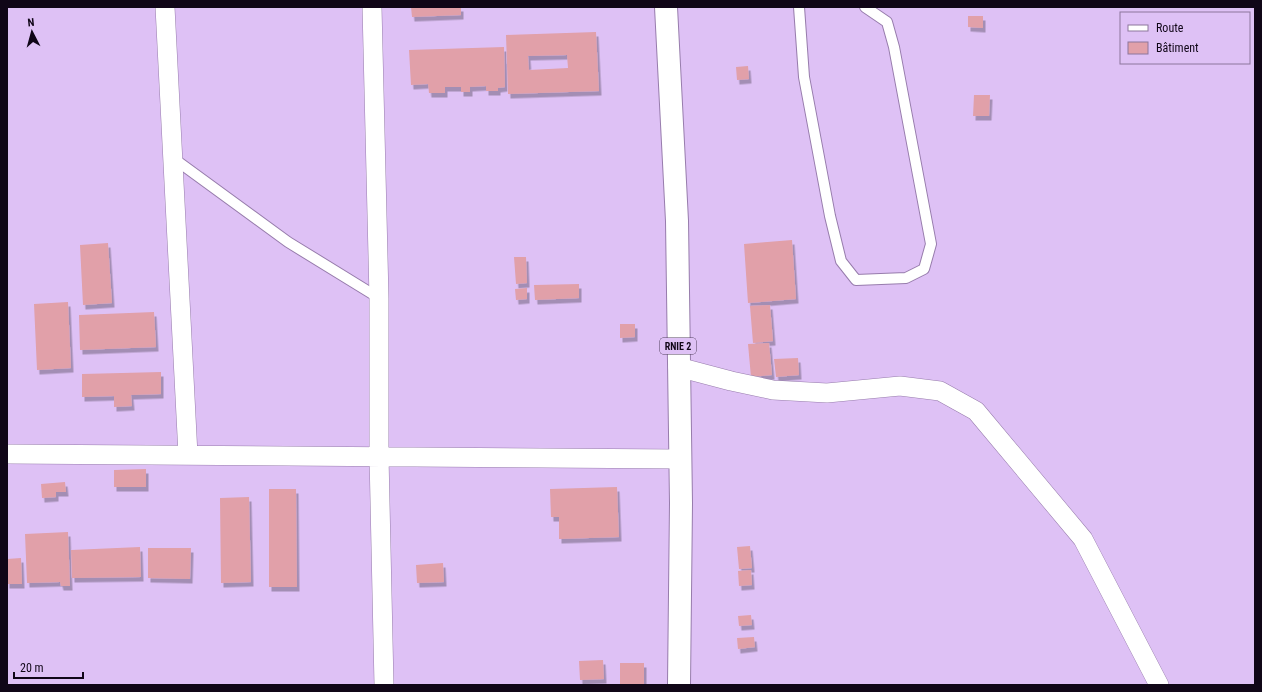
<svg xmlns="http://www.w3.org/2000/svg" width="1262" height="692" font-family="'Roboto Condensed',sans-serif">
<defs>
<filter id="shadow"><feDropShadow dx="2.5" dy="4.5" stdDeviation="0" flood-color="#0004"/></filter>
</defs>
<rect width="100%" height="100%" fill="#dec1f5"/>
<!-- building -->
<path fill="#e1a0a9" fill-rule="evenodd" filter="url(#shadow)" d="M411 7H461V15L412 17Z
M968 16H983V28L968 27Z
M596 32 599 91 508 94 506 35ZM567 55 568 68 529 70 528 56Z
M504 47 505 87 498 88V91H486V86L470 87V92H461V87H445V93H429L428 84 411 85 409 50Z
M748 66 749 79 737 80 736 67Z
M974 95H990L989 116H973Z
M792 240 796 299 748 303 744 244Z
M108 243 112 303 83 305 80 245Z
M514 257H526L527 283 516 284Z
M579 284V298L535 300 534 285Z
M527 288V299L516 300 515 289Z
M68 302 71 368 37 370 34 304Z
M770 305 773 341 753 343 750 306Z
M154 312 156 347 80 350 79 315Z
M620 324H635V337L620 338Z
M769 343 772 375 751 377 748 344Z
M798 358 799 375 776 377 774 359Z
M161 372V394L131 395 132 406 114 407V396L82 397V374Z
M146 469V487H114V470Z
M65 482 66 492H56V497L42 498 41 484Z
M617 487 619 537 559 539V517H551L550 489Z
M269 489H296L297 587H269Z
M249 497 251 582 221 583 220 498Z
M68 532 70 586H61L60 582 27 583 25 534Z
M750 546 752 568 739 569 737 547Z
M140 547 141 577 72 578 71 550Z
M148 548H191L190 579 148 578Z
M21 558 22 584H7V559Z
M443 563 444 582 417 583 416 565Z
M751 570 752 585 739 586 738 571Z
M751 615 752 625 739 626 738 616Z
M754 637 755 647 738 649 737 638Z
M603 660 604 679 580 680 579 661Z
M620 663H644V685H620Z"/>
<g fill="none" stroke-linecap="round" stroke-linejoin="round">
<defs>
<path id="service" d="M799 7 804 77 830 216 841 261 856 280 906 278 924 269 931 244 894 47 887 22 865 7
M173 158 288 242 379 298"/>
<path id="minor" d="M165 7 188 455
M372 7 379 298V456L384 685
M678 367 731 381 773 390 827 393 900 386 940 391 976 411 1083 539 1159 685
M7 454 679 459"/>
<path id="primary" d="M666 7 677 221 681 503 679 685"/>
</defs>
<!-- service casing -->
<use href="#service" stroke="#977cac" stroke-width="12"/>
<!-- minor casing -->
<use href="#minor" stroke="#977cac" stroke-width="20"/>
<!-- primary casing -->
<use href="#primary" stroke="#977cac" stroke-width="24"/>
<!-- service -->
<use href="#service" stroke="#fff" stroke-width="10"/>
<!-- minor -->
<use href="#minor" stroke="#fff" stroke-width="19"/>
<!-- primary -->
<use href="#primary" stroke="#fff" stroke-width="22"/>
</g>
<g text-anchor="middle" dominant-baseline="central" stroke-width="3.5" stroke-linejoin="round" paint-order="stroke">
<!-- shield labels -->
<rect fill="#dec1f5" stroke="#4e3e5a" stroke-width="1" x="660" y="338" width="36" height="16" rx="3"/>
<g font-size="10" font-weight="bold" fill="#100617">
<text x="678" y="346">RNIE 2</text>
</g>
</g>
<!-- border -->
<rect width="1262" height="692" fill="none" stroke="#100617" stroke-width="16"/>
<!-- legend -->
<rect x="1120" y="12" width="130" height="52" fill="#dec1f5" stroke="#8c769c"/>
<rect x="1128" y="25" width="20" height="6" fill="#ffffff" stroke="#8c769c"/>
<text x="1156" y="32" font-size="12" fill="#100617">Route</text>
<rect x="1128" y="42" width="20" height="12" fill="#e1a0a9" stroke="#8c769c"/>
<text x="1156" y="52" font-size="12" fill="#100617">Bâtiment</text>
<!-- north arrow -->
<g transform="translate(32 32) rotate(354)" stroke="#dec1f5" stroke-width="3" paint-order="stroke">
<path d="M0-3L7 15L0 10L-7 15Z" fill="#100617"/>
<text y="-6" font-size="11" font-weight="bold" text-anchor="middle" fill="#100617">N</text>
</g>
<!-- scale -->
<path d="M14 672v6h69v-6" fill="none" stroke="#100617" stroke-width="2"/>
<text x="20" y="672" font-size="12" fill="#100617" stroke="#dec1f5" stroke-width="3" paint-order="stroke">20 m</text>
</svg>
